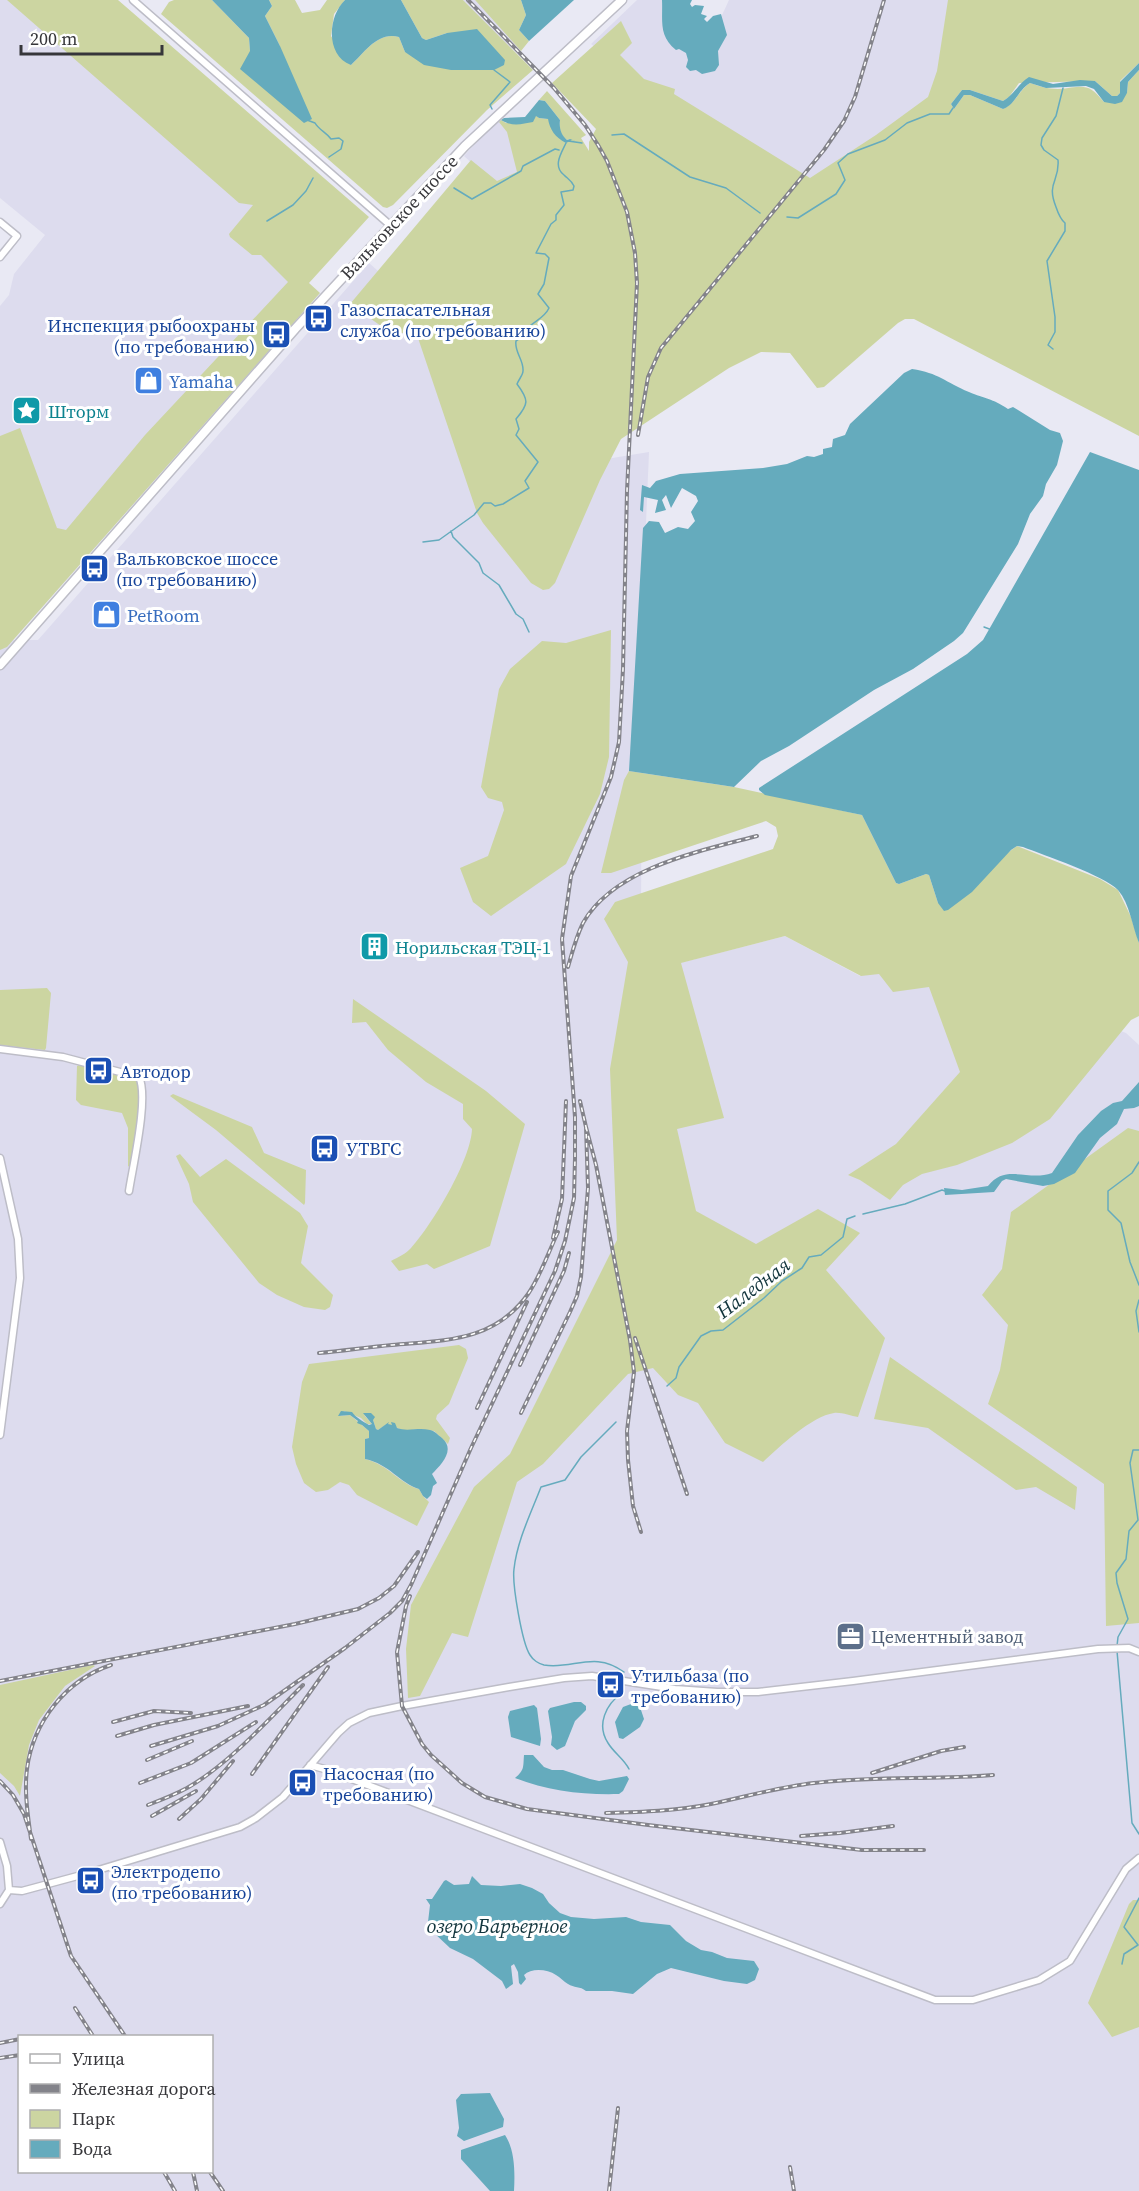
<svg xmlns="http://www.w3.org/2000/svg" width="1139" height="2191" font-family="'Source Serif 4',serif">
<rect width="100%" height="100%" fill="#e9e9f4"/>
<!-- built -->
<path fill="#dddcee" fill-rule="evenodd" d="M0 0H21L257 197 298 280 63 545 0 442V306L9 295 14 274 45 235 0 198Z
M463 0H475L516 44 511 49Z
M637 0H676L703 56 729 0H964L951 77 915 116 806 185 678 108 591 44Z
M498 119 509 130 524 178 494 184 464 156Z
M369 263 594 461 649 452 642 618 641 935 680 963 785 936 860 976 907 947 1126 1033 1139 1045V2191H0V640H38ZM20 2036H212V2172H20Z"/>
<!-- green -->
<path fill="#ccd5a1" d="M7 0H118L369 217 309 283 320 293 7 647 0 650V436L20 428 57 528 66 530 145 435 288 282 261 255H252L230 237 229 234 253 205 239 203Z
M174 0H212L249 38 250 51 280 46 265 16 272 6 269 0H295L302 13 320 10 327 0H345L334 14 331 36 351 65C365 52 378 31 399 37L405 52 494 70 447 33 426 40 422 38 401 0H463L533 70 487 110 393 205 387 208 383 207 161 14 169 2Z
M475 0H521L526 15 519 30 529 41 521 51Z
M948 0H1139V63L1120 81V93L1117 96H1112L1095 81 1019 83 1009 97 1003 101 970 90H962L951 104 954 109 964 95H970L1003 109C1016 103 1019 90 1030 83 1039 86 1048 89 1058 89 1083 87 1087 81 1104 102L1127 93 1128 82 1139 70V436L914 319H905L898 323 824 387 817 388 790 353 761 352 729 368 621 439 600 480 555 583 549 589 543 590 531 583 483 523 477 513 418 338 381 326 350 304 471 160 497 181 517 172 507 132 499 122 501 120 506 123 533 119 536 115 539 118 549 119 566 143 570 139 567 140C560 135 559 129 560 120L545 101 539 100 547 91 586 135 581 138 589 151V142L596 129 552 83 621 21 632 43 620 55 644 79 675 89 674 94 810 178 876 135 928 97 937 71Z
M611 630 609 757 600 794 566 864 491 916 473 902 460 868 488 856 504 810 502 802 488 798 481 787 499 689 510 669 542 641 566 643Z
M629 771 734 787 862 815 896 883 899 884 926 874 929 875 938 903 1017 846 1100 879 1118 890 1131 917 1139 943V1016L1131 1020 1050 1119 1012 1143 957 1165 922 1174 903 1185 890 1200 860 1180 848 1175 896 1144 960 1072 929 987 893 992 879 974 861 976 785 936 681 963 724 1118 677 1129 696 1211 756 1244 818 1209 860 1233 826 1270 885 1338 858 1417C851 1416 841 1412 834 1413 812 1416 779 1447 763 1462L725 1443 698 1403 678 1395 653 1368 628 1374 543 1464 517 1482 468 1637 452 1633 420 1696 408 1698 406 1649 411 1605 474 1487 510 1454 617 1240 610 1069 628 962 604 919 615 902 773 849 778 836 776 827 766 821 611 873H601L624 780Z
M47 988 51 993 46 1048 45 1050 0 1045V990Z
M353 999 486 1091 525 1124 490 1246 434 1269 427 1264 399 1271 391 1261C398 1257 406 1254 411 1248 432 1225 471 1160 472 1129L463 1119V1104L426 1082 388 1050 366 1022 352 1023Z
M79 1065 135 1080 139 1085 141 1091 131 1168 128 1166V1128L122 1113 81 1105 76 1100 77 1066Z
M173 1094 252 1127 264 1153 306 1170 305 1203 304 1205 216 1130 170 1096Z
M1128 1128 1139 1131V1623L1106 1626 1104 1484 988 1404 1000 1370 1008 1325 982 1295 1002 1269 1011 1212Z
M180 1154 200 1177 226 1159 300 1213 308 1226 301 1263 333 1295 330 1307 325 1310 304 1307 277 1295 259 1283 193 1202 189 1184 176 1156Z
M459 1345 466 1349 468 1358 449 1404 437 1415 436 1419 450 1438 448 1444 434 1431 418 1429 405 1431 387 1424 378 1430 376 1429 373 1420 364 1415 372 1424H367L361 1418 344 1411 340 1416 350 1415 369 1431V1438L365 1439V1459C389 1465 400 1484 419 1489L423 1496 429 1502 417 1526 357 1495 349 1485 340 1482 328 1490 316 1492 304 1483 296 1464 292 1447 302 1382 309 1364Z
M890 1357 1077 1487 1075 1510 1036 1487 1016 1490 928 1428 874 1419Z
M93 1665 95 1666 65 1686 39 1720 29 1745 20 1796 14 1786 0 1773V1685Z
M1133 1900H1139V2027L1112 2037 1088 2003 1129 1904Z"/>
<!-- water -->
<path fill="#65abbd" d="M212 0H269L272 6 265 16 280 46 312 119 304 123 240 69 250 51 249 38Z
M345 0H401L422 38 426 40 447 33 477 29 505 60 504 65 494 70H451L424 65 405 52 399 37C378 31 365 52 351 65 325 55 328 16 345 0Z
M521 0H574L529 41 519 30 526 15Z
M662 0H692L690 4 692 7 695 5 704 6 701 14 707 16 704 19 707 22 713 16 721 14 727 35 718 51 719 65 715 71 702 74 696 70 690 71 686 67 688 60 686 53 679 49 676 50C658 36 663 20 662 0Z
M1139 63V70L1128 82 1127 93 1122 102 1115 104 1104 102 1094 89 1086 86 1046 88 1030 83C1018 90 1016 104 1003 109L970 95H964L954 109 951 104 962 90H970L1003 101C1014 95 1018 84 1029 77L1053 84 1080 80 1095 81 1112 96H1117L1120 93V82Z
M539 100 545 101 560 120C559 128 561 135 567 140L570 139 578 142 572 140 566 143C555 137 550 130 548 119L539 118 536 116 533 122C522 124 512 127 501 120L504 118 525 117Z
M912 369C939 373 945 382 969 392 985 399 992 398 1008 409L1013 407 1050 430 1060 433 1063 441 1057 465 1046 484 1043 496 1030 514 1018 544 963 633 954 641 913 669 874 690 789 746 761 761 734 787 629 771 643 528 649 521 659 522 665 533 678 527 688 529 695 521 691 512 698 501 696 496 682 488 671 508 666 495 662 500 666 510 655 513 658 500 644 497 643 512 640 510 642 485 650 488 656 481 680 474 763 468 787 464 807 456 814 457 823 454V449L832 447 833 439 845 435 850 424 904 373Z
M1090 452 1139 470V943C1132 926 1130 904 1118 890 1105 876 1044 855 1023 847L1017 846 1011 850 972 892 948 910 944 911 938 903 929 875 926 874 899 884 896 883 862 815 765 795 759 790V788L967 654 983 640Z
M1139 1082V1106L1134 1108 1124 1109 1117 1124 1100 1138 1075 1173 1054 1184 1043 1186 1006 1179 1002 1181 994 1192 945 1195 944 1188 962 1190 988 1186C1006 1163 1028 1182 1052 1173L1078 1135 1101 1111 1113 1103 1122 1101Z
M341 1411 352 1412C355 1417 364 1422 369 1425L372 1424 363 1413H371L375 1417 373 1420 376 1429 378 1430 389 1422 388 1424 392 1425 391 1422 395 1423 397 1428C408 1432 418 1427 430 1430 435 1431 438 1435 442 1438 456 1450 441 1465 432 1474L437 1483 433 1486 431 1495 427 1499 423 1496 419 1489C400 1483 389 1464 365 1459V1439L369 1438V1431L362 1425 357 1423 358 1421 350 1415 338 1416Z
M574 1702H581L586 1706V1710L575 1721 565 1746 557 1750 551 1745 552 1737 548 1711 550 1708Z
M631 1704 640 1707 644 1719 640 1727 623 1739 619 1738 615 1722 623 1707Z
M534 1705 537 1708 541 1739 540 1746 511 1737 508 1717 510 1711Z
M524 1755H533L544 1767 552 1770H563L590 1779 599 1781 627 1776 629 1779 623 1791 619 1794C583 1795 548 1791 515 1778 525 1770 523 1766 524 1755Z
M472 1876 481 1885 501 1886 520 1884 532 1888 543 1894 549 1903 560 1913 571 1917 594 1919 626 1917 641 1922 670 1925 686 1941 701 1950 712 1952 727 1958 754 1961 759 1969 755 1980 747 1984 724 1981 671 1968 657 1974 633 1994 612 1991H586C580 1986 574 1988 568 1984 564 1982 560 1977 556 1975 547 1969 531 1968 524 1975L526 1979 521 1985 519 1983 518 1972 514 1964 511 1966 513 1984 506 1989 502 1981 473 1959 450 1948 432 1931 428 1922 430 1905 426 1899H432L444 1881 446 1880 454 1885 469 1884Z
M490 2093 504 2119 503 2127 464 2141 457 2136 459 2128 456 2100 461 2094Z
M505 2135C515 2150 515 2173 514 2191H490L461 2159V2150Z"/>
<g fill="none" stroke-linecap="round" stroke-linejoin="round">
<!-- stream -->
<path stroke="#65abbd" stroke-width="1.5" d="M492 109 490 105 510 82 494 70
M307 120 315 123C319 130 326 132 331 139L339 138 343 141 341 149 329 157
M612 135 624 134 690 177 726 188 760 213
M568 141 582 143
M454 188 472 199 521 171 523 166 555 149 559 150
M787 217 798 218 836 194 845 180 838 163 848 154 885 140 907 123 930 114H949L953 108
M267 221 293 205 306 191 313 178
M1053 349 1048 345 1055 332V317L1047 261 1065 231V223C1060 219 1058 213 1056 207 1046 182 1060 182 1058 160L1044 150 1041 145 1042 138 1056 116 1063 88
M451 531 453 537 479 563 483 573 499 585 516 614 523 619 529 632
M423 542 439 540 474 515 484 503H491L495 506 503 504 529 488 525 481 538 462 516 435 519 429 516 419C529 404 529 400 517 384 519 379 523 375 523 371 524 360 514 352 516 341 522 338 522 335 526 330 533 321 544 319 549 308L538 294 544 284 549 258 545 254 536 253 551 224 556 220V215L564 205 561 192 573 190 574 186C571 180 568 179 564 175 552 166 562 152 566 143
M984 627 992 630
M1139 1162 1132 1173 1108 1191V1210L1121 1223 1130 1262 1139 1285
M863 1214 905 1204 942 1190 945 1191
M1139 1300 1136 1311 1139 1332
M667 1386 676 1378 679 1367 701 1336 711 1331 723 1330 764 1298 782 1281 802 1268 809 1257 821 1255 843 1237 847 1219 855 1216
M616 1422 581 1457 565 1480 541 1487C531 1513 517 1541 514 1569 512 1584 522 1643 530 1655 533 1660 539 1664 544 1665 573 1670 594 1650 624 1672
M1117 1646 1118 1637 1128 1619 1117 1583 1116 1573 1126 1559 1129 1531 1138 1520 1130 1463 1133 1450H1139
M1117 1651 1132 1823 1139 1834
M622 1693C606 1704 596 1725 608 1743 614 1753 624 1759 629 1769
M1122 1964 1124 1954 1138 1945 1124 1927 1139 1898"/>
<defs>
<path id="minor" d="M133 0 390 225
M0 222 17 236 0 257
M0 1049 63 1057 139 1077C149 1097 133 1165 129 1191
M0 1158 18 1239 20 1278 0 1435
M310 1765 328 1770 935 2000H973L1039 1980 1070 1961 1126 1869 1139 1858
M0 1842 7 1866 9 1890 0 1904
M9 1890 22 1891 85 1874 240 1827 256 1818 283 1797 338 1733 349 1723 369 1713 402 1706 509 1687 564 1678 592 1676 675 1689 717 1692H758L853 1681 1098 1649 1129 1648 1139 1652"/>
<path id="major" d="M0 665 295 329 465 146 622 0"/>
</defs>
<!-- minor casing -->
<use href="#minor" stroke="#bdbdc7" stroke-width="9"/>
<!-- major casing -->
<use href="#major" stroke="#bdbdc7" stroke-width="11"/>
<!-- minor -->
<use href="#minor" stroke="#fff" stroke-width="6"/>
<!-- major -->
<use href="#major" stroke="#fff" stroke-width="8"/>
<defs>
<path id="rail" d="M638 435 648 377 661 348 824 150 844 121 855 97 884 0
M568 967C572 953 576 937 583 923 614 868 700 851 757 836
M586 1127 596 1165 630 1340 634 1372 627 1431 628 1460 633 1506 641 1532
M553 1238 562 1199 566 1101
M635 1338 687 1494
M319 1353C343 1351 368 1347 392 1345 445 1340 494 1342 528 1294 541 1275 548 1253 558 1232
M520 1365 564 1271 569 1253
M477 1408 527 1302
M521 1413 570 1312 577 1296 581 1277 588 1188 586 1127 580 1101
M410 1596 406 1606 397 1652 402 1706 422 1744 431 1755 462 1783 485 1797 527 1809 648 1825 862 1850H924
M0 1681 295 1624 358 1609 379 1598 394 1586 418 1552
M113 1722 154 1711 191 1713
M117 1736 154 1725 248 1706
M151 1746 218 1726 264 1705 345 1648 390 1613 402 1601 411 1585 471 1448 555 1271 565 1241 574 1198 575 1158V1117L562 939 571 876 611 777 619 742 623 669 627 491 637 283 635 253 627 212 607 161 598 145 585 125 554 88 468 0
M147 1760 192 1741
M872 1773 941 1751 964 1747
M252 1774 328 1667
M0 1781 13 1795 24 1814 71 1956 125 2036
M140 1783 191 1763 256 1722
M148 1805C161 1800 174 1795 187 1788 229 1764 268 1720 303 1685
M606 1813C641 1812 676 1811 711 1804 745 1797 779 1787 814 1783 874 1776 934 1780 993 1775
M152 1816 196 1791
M179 1819 201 1799 233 1761
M801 1836 840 1833 893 1826
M31 1839C28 1816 24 1792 27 1769 33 1722 66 1680 111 1665
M75 2008 93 2036
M0 2043 20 2039
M0 2058 20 2055
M790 2167 794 2191
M164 2172 175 2191
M193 2172 197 2191
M210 2172 223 2191
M609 2191 618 2108"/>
</defs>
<!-- rail casing -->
<use href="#rail" stroke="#83838a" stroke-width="4"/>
<!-- rail -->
<use href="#rail" stroke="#fff" stroke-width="1.5" stroke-dasharray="4.5" stroke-linecap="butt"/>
</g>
<!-- icons -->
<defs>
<symbol id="bus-square" viewBox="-11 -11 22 22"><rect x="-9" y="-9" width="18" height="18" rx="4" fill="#1a4fb4" stroke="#fff"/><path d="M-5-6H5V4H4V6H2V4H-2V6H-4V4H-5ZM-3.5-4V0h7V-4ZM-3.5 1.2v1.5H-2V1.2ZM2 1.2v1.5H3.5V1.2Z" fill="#fff"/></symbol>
<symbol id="shop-square" viewBox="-11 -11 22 22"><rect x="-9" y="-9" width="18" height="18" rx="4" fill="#3f7fe0" stroke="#fff"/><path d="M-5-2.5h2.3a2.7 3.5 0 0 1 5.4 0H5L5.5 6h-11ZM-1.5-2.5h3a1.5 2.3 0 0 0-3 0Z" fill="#fff"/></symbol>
<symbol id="sight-square" viewBox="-11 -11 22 22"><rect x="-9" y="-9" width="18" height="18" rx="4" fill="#0f9aa8" stroke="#fff"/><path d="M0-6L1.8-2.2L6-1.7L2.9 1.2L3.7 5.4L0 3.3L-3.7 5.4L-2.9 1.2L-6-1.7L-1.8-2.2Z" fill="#fff"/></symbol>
<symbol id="building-square" viewBox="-11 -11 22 22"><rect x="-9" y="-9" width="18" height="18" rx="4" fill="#0f9aa8" stroke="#fff"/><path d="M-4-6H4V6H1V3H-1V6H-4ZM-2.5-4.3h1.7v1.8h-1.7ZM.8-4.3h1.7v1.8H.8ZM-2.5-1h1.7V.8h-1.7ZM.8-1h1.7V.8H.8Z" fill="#fff"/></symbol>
<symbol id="office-square" viewBox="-11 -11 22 22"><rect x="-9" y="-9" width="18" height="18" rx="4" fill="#5c6f8a" stroke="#fff"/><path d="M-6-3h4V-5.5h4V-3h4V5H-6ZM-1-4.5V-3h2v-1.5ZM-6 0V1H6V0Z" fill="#fff"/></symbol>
</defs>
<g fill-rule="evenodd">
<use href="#bus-square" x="302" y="302" width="33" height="33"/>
<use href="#bus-square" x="260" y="318" width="33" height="33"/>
<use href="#shop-square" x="132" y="364" width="33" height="33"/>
<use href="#sight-square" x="10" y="394" width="33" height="33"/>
<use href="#bus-square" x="78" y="552" width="33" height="33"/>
<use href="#shop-square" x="90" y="598" width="33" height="33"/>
<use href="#building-square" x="358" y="930" width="33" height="33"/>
<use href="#bus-square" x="82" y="1054" width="33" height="33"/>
<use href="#bus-square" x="308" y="1132" width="33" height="33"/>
<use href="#office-square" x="834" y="1620" width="33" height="33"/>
<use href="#bus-square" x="594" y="1668" width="33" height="33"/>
<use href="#bus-square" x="286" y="1766" width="33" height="33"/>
<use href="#bus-square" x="74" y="1864" width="33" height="33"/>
</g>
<g text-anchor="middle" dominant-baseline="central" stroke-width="6" stroke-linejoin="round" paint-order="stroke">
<!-- street labels -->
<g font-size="18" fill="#36363a" stroke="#fff">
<text transform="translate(399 217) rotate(-47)">Вальковское шоссе</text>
</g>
<!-- transit labels -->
<g font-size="18" fill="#164399" stroke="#fff" text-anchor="start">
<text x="340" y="309">Газоспасательная<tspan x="340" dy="21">служба (по требованию)</tspan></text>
<text x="255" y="325" text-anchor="end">Инспекция рыбоохраны<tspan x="255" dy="21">(по требованию)</tspan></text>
<text x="116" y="558">Вальковское шоссе<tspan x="116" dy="21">(по требованию)</tspan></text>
<text x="120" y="1071">Автодор</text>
<text x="346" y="1148">УТВГС</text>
<text x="631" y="1675">Утильбаза (по<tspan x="631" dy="21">требованию)</tspan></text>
<text x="323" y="1773">Насосная (по<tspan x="323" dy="21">требованию)</tspan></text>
<text x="111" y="1871">Электродепо<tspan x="111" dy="21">(по требованию)</tspan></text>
</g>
<!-- shop labels -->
<g font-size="18" fill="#366cbe" stroke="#fff" text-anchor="start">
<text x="169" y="381">Yamaha</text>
<text x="127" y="615">PetRoom</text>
</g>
<!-- culture labels -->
<g font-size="18" fill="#0d838f" stroke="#fff" text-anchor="start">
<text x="48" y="411">Шторм</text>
<text x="395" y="947">Норильская ТЭЦ-1</text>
</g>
<!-- service labels -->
<g font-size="18" fill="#4e5e75" stroke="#fff" text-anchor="start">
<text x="871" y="1636">Цементный завод</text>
</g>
<!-- water labels -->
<g font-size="20" font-style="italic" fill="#10333b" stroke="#fff">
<text transform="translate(753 1288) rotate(-37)">Наледная</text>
<text x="497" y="1926">озеро Барьерное</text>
</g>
</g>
<!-- legend -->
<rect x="18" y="2035" width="195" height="138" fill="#ffffff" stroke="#afafb0" stroke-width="1.5"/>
<rect x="30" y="2054" width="30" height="9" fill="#ffffff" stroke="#afafb0" stroke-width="1.5"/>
<text x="72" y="2065" font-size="18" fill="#36363a">Улица</text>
<rect x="30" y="2084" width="30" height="9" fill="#83838a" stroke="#afafb0" stroke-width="1.5"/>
<text x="72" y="2095" font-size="18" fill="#36363a">Железная дорога</text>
<rect x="30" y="2110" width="30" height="18" fill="#ccd5a1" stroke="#afafb0" stroke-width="1.5"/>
<text x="72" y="2125" font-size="18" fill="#36363a">Парк</text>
<rect x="30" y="2140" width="30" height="18" fill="#65abbd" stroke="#afafb0" stroke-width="1.5"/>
<text x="72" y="2155" font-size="18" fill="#36363a">Вода</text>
<!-- scale -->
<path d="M21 45v9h141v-9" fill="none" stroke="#36363a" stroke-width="3"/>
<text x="30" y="45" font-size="18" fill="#36363a" stroke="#ffffff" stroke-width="4.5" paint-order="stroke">200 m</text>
</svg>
